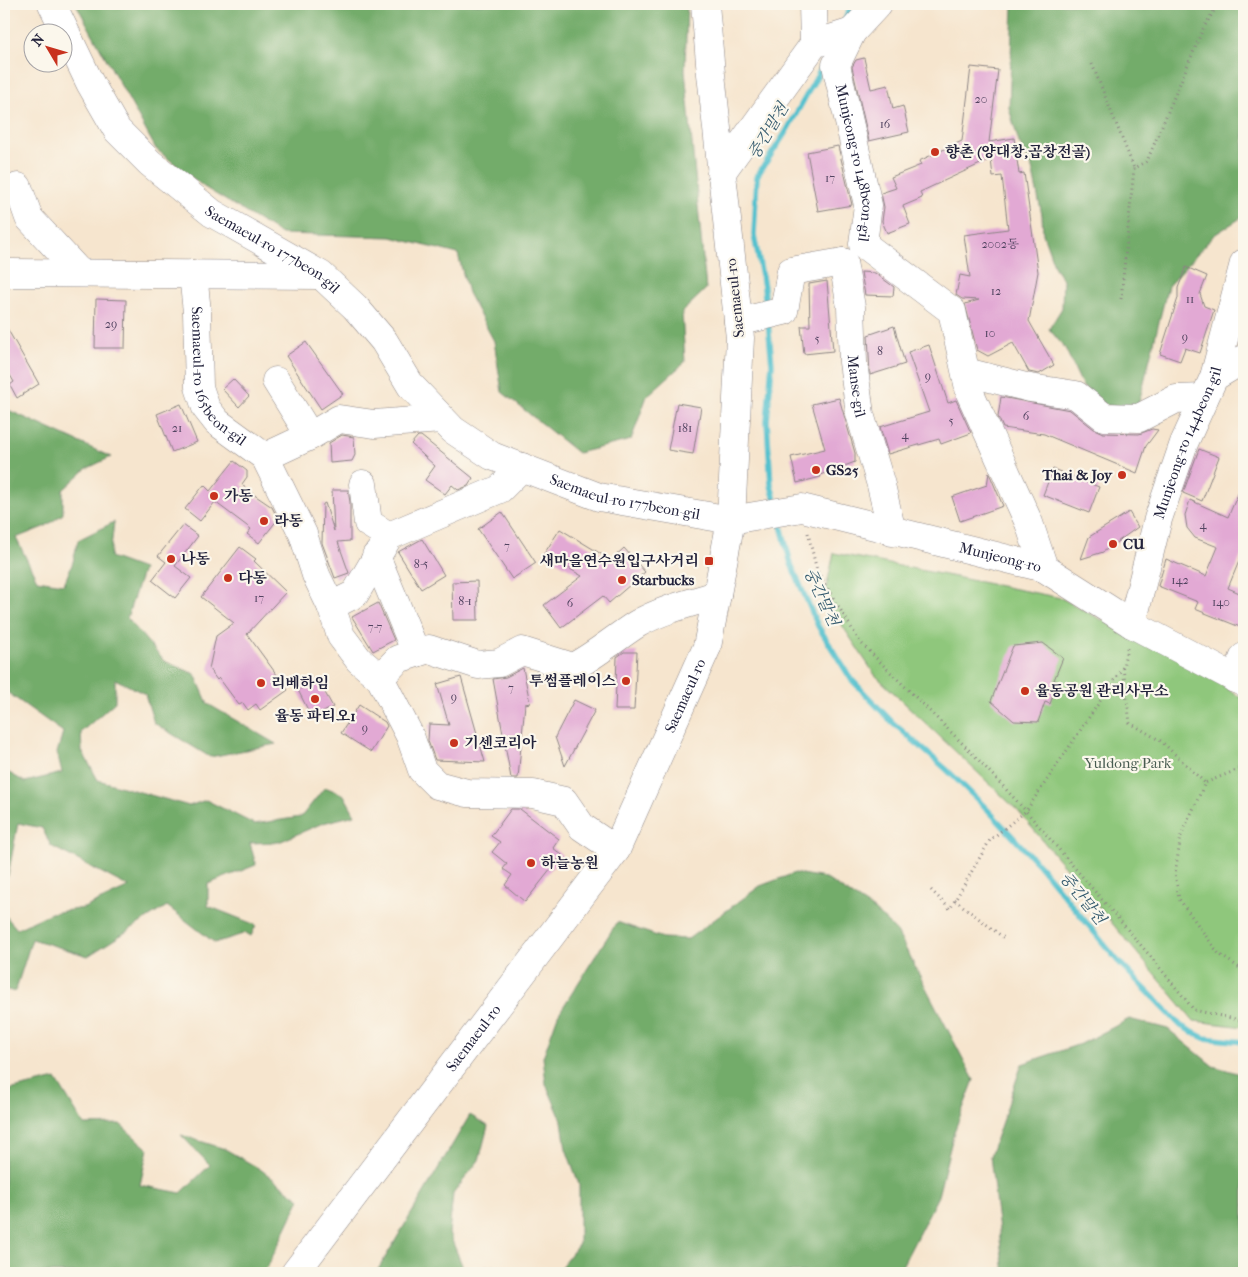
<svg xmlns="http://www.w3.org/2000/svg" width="1248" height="1277" font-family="'IM FELL French Canon','Noto Serif KR',serif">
<rect width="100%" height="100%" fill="#fbf7ec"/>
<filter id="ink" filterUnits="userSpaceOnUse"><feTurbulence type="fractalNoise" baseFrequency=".02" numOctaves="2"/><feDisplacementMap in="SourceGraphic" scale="10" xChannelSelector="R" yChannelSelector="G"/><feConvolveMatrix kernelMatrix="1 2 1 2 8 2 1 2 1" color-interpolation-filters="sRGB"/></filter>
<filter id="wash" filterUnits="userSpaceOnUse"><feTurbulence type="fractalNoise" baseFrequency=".0096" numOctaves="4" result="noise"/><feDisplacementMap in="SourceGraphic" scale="20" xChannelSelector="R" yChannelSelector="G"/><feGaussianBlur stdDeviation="1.12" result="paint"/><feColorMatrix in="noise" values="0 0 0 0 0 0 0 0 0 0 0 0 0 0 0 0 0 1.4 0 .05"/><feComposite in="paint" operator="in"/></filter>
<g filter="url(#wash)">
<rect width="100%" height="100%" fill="#f6e5ce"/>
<!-- green -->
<path fill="#8fc77b" stroke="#58745b" d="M834 553 1061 598 1100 619 1171 649 1244 700V1027L1194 1021 1018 811 875 675 824 598Z"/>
<!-- forest -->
<path fill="#73ac6b" stroke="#4a6753" d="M76 4H687L685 70 706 289 682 312 685 362 647 396 631 440 578 453 502 392 494 341 468 293 458 254 391 237 281 234 204 187 156 149Z
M1013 4H1244V216L1214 235 1168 286 1137 410 1106 405 1083 387 1065 348 1049 329 1062 308 1063 279 1055 268 1043 234 1042 215 1031 164 1019 143 1009 108Z
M4 408 111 457 86 469 63 490V514L46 526 16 538 37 580 64 584 73 562 78 540 114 522 110 557 143 569 127 618 164 661 195 674 208 704 276 744 210 757 154 723 145 694 115 679V702L81 732 82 751 98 780 189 806 206 800 254 824 301 817 325 787 344 795 355 815 323 823 279 842 250 843 256 865 208 884V906L256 925 251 936 246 933 215 943 167 906 88 956 32 939 15 992 4 989V914L17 929 51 913 84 908 129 887 51 846 42 828 18 823 8 876 4 880V770L25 782 62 773 57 753 63 732 4 690Z
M795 873 825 878 874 910 897 932 974 1080 954 1132 938 1196 899 1272 556 1273 579 1244V1184L566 1149 562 1121 546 1084 543 1057 558 1015 617 922 663 938 688 939 760 886Z
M1129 1019 1168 1029 1213 1066 1244 1075V1273H1004L990 1156 1022 1064 1083 1043Z
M56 1079 84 1125 120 1124 148 1149 140 1185 181 1193 210 1165 181 1135 225 1149 260 1169 300 1199 268 1266 261 1273H4V1121L10 1119 9 1090Z
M470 1115 488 1126 479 1160 453 1194 449 1233 464 1270 494 1266 511 1273H376Z"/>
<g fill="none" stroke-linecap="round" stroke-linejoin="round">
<!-- stream -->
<path stroke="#55c1ce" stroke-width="5.5" d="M843 24 852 4
M766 308 764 287 754 235 757 176 786 132 826 60
M768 322 772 364 767 421 771 485 776 504
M779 518 791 564 818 626 851 679 892 722 946 769 986 808 1040 866 1117 960 1181 1026 1204 1038 1244 1042"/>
</g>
<g id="blocks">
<!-- building -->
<path fill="#e2a9d4" d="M864 58 871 89 888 85 893 109 903 106 909 132 869 141 852 67 856 60Z
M971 67 998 70 989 142 1014 138 1019 174 1024 173 1038 272 1029 321 1054 365 1039 374 1029 372 1013 343 988 356 977 350 965 304 979 300 962 299 956 295 960 275 970 277 964 235 1008 229 1002 176 993 177 991 159 920 192 922 198 903 206 910 224 887 233 882 221 884 207 881 193 896 188 891 177 921 165 919 161 962 141Z
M838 146 852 205 818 211 807 152Z
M1186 267 1207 276 1200 294 1204 306 1214 310 1200 353 1185 348 1180 361 1160 354 1178 298V288Z
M861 272 875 273 894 287 893 296 865 295Z
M827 281 833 351 804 354 801 326H810L809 284Z
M96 299 126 300 125 348H95Z
M4 323 39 384 17 398 10 385 14 382 4 365Z
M894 326 905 364 870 375 868 335Z
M306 342 343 394 321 409 286 356Z
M929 345 948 403 956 400 971 433 941 444 939 439 888 454 880 427 929 412 908 352Z
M233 379 249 396 239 407 222 389Z
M1001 397 1070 410 1094 429 1103 433 1139 434 1152 429 1158 430 1146 446 1137 473 1044 434 1003 428 998 417Z
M839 398 855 453V462L820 475 821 477 797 483 791 457 825 449 812 404Z
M677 403 701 407 693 454 668 450Z
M181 404 197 442 172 452 157 414Z
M342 435 354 437 355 455 352 461 330 463 329 443Z
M418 436H421L473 478 468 486 458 490 452 485 445 494 425 480 435 466 411 444Z
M1199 449 1219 457 1202 501 1183 493Z
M234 461 247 471V477L242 484 247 490 272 507 278 519 259 543 247 534 251 529 215 502 200 521 185 509 204 485 210 491Z
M1053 469 1099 487 1089 513 1043 495Z
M989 473 1003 506 960 521 952 497 987 485Z
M1244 480V549L1228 588 1244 595V618L1240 627 1195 609 1198 602 1158 586 1166 559 1206 576 1218 547 1195 538 1187 528 1185 515 1190 500 1228 517Z
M332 490H348L350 502V541L338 542 349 573 335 578 322 543 323 504 325 503 334 531Z
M502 512 536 563 512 579 478 529Z
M1129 512 1138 527 1103 552 1081 559 1089 537Z
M183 525 198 536 175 566 191 578 175 598 152 580 166 562 158 556Z
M560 529 611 560 624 548 645 572 609 603 603 596 561 628 544 605 582 576 544 554Z
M422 539 444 575 421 589 398 552Z
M240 547 256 559 254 561 286 592 247 634 288 690 260 710 256 704 248 710 243 703 239 705 219 678 217 680 209 669 216 636 234 623 201 597Z
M477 581 478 620H453L452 582Z
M378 603 394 640 373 651 352 617Z
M1043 643 1063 658 1054 680 1058 682 1050 704 1045 702 1038 722 1014 721 991 701 1013 646Z
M624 652H637L634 710H615L617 657Z
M523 668 530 703 525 704 518 778H511L493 679 506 677Z
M461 677 485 762 435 760 428 741 429 724 449 725 437 684Z
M318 680 333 707 312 718 298 690Z
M574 700 595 710 565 766 555 737Z
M359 705 385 722 387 726 371 752 341 733Z
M511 809H520L559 839 553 848 562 855 525 902 505 885 512 875 503 869 507 864 492 852 500 842 491 836Z"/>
</g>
</g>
<g filter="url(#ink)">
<use href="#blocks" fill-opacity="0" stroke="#8c8484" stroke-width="1"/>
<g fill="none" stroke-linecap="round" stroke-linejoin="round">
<defs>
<g id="minor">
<path id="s1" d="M52 4 90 83 117 130 150 163 212 213 321 275 355 307 384 341 411 386 453 430 492 456 599 497 731 520 802 508 1044 568 1132 624 1244 683"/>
<path d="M813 4 814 44"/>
<path id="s2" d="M878 4 852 32 836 65 868 205 863 244 952 311 970 393 1029 523 1044 568"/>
<path d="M721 173 814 44 852 32"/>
<path d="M18 187 29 218 80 273"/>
<path id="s3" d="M843 262 851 307 853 362 860 414 881 485 892 532"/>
<path id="s4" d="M193 274 197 312 199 387 206 408 217 422 265 457 303 534 316 575 331 606 341 636 359 660 380 678 410 736 422 770 437 785 467 793 533 794 564 801 582 827 616 850"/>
<path d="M4 275 10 273 319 275"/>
<path d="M738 322 784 311 791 271 843 262"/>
<path d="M966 372 1030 388 1076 395 1104 417 1139 418 1176 399 1204 398"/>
<path d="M1214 377 1244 359"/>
<path d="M276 381 310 436"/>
<path d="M265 457 310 436 339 419 374 424 442 419"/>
<path d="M363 484 368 523 389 536"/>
<path d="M376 556 416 653"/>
<path d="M331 606 355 594 389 536 500 489 522 467"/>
<path id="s5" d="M1132 624 1158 519 1184 443 1214 377 1244 263"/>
<path d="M380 678 398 659 429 649 478 665 499 663 522 651 573 667C596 655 615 638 637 624 661 610 690 603 717 595"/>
<path d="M1235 679 1244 657"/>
<path id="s6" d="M295 1273 616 850 707 647 731 520 740 338 711 74 705 4"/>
</g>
</defs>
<!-- minor casing -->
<use href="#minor" stroke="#8c8484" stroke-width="29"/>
<!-- path -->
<path stroke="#8c8484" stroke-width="3" stroke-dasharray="1 4" stroke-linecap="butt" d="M1092 64 1134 168 1147 161 1203 29 1218 4
M1121 299 1134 168
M808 533 817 571 860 642 975 756 1026 811 1151 957 1194 1010 1244 1021
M1123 668 1130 723 1161 741 1205 783
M1244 767 1205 783 1181 836 1175 873 1179 899 1219 954 1244 971
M931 890 950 909 990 840 1026 811 1123 667 1127 648
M955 900 1004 938"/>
<!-- minor -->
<use href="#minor" stroke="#fff" stroke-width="28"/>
</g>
</g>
<!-- markers -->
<g fill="#c8321e" stroke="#fbf7ec" stroke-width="2">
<circle cx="935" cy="152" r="5"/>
<circle cx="816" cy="470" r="5"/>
<circle cx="1122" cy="475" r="5"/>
<circle cx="214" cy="496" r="5"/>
<circle cx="264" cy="521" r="5"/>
<circle cx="1113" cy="544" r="5"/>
<circle cx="171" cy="559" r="5"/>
<rect x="704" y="556" width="10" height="10" rx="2.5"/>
<circle cx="228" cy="578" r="5"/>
<circle cx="622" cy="580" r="5"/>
<circle cx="626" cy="681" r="5"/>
<circle cx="261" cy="683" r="5"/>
<circle cx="1025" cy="691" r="5"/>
<circle cx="315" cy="699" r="5"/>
<circle cx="454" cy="743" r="5"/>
<circle cx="531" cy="863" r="5"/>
</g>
<g text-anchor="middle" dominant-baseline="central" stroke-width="4.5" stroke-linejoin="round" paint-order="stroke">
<!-- number labels -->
<g font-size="12" fill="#524461">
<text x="981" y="99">20</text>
<text x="885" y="124">16</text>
<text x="830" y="178">17</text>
<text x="1000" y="244">2002동</text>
<text x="996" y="291">12</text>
<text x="1190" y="299">11</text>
<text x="111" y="324">29</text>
<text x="990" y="333">10</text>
<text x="1185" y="337">9</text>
<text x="817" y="339">5</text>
<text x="880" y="351">8</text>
<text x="928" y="376">9</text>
<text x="1026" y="416">6</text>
<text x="951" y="421">5</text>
<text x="177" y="428">21</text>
<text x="685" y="428">181</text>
<text x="905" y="435">4</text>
<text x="1203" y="525">4</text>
<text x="507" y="546">7</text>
<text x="421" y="564">8-5</text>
<text x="1180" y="580">142</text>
<text x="259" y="598">17</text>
<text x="465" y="601">8-1</text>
<text x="1221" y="602">140</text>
<text x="570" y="603">6</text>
<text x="375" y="627">7-7</text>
<text x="511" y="688">7</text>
<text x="454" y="697">9</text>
<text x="365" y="728">9</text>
</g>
<!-- poi labels -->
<g font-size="15" font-weight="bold" fill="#22223b" stroke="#fbf7ec" text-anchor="start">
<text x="945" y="152">향촌 (양대창,곱창전골)</text>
<text x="826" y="470">GS25</text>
<text x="1112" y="475" text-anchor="end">Thai &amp; Joy</text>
<text x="224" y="496">가동</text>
<text x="274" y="521">라동</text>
<text x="1123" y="544">CU</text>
<text x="181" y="559">나동</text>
<text x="699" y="561" text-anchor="end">새마을연수원입구사거리</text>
<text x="238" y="578">다동</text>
<text x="632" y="580">Starbucks</text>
<text x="616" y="681" text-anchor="end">투썸플레이스</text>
<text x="271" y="683">리베하임</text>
<text x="1035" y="691">율동공원 관리사무소</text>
<text x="315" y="716" text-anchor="middle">율동 파티오1</text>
<text x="464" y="743">기센코리아</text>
<text x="541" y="863">하늘농원</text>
</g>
<!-- street labels -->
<g font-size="15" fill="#22223b" stroke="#fbf7ec">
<text stroke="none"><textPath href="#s2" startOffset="175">Munjeong-ro 148beon-gil</textPath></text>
<text stroke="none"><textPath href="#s1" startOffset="339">Saemaeul-ro 177beon-gil</textPath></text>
<text transform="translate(735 298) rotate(-96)">Saemaeul-ro</text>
<text stroke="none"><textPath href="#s4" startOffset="110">Saemaeul-ro 165beon-gil</textPath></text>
<text stroke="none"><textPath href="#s3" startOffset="125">Manse-gil</textPath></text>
<text stroke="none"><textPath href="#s5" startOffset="190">Munjeong-ro 144beon-gil</textPath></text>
<text stroke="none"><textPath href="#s1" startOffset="785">Saemaeul-ro 177beon-gil</textPath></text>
<text stroke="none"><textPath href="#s1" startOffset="1170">Munjeong-ro</textPath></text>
<text stroke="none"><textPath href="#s6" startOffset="700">Saemaeul-ro</textPath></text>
<text stroke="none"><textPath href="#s6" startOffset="295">Saemaeul-ro</textPath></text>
</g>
<!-- park labels -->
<g font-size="15" fill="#485c51" stroke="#fbf7ec">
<text x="1128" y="763">Yuldong Park</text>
</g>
<!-- water labels -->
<g font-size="16" font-style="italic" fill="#345a6e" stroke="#fbf7ec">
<text transform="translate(768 131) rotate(-59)">중간말천</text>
<text transform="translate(822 597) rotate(65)">중간말천</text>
<text transform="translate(1083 898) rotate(51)">중간말천</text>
</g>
</g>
<!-- margin -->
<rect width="1248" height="1277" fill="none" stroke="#fbf7ec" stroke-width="20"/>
<!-- north arrow -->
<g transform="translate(48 48) rotate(308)"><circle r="24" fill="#fbf7ec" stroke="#a4a2a5"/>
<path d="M0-4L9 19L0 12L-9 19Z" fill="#c8321e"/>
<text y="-8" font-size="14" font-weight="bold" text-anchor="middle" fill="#22223b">N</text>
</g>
</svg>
